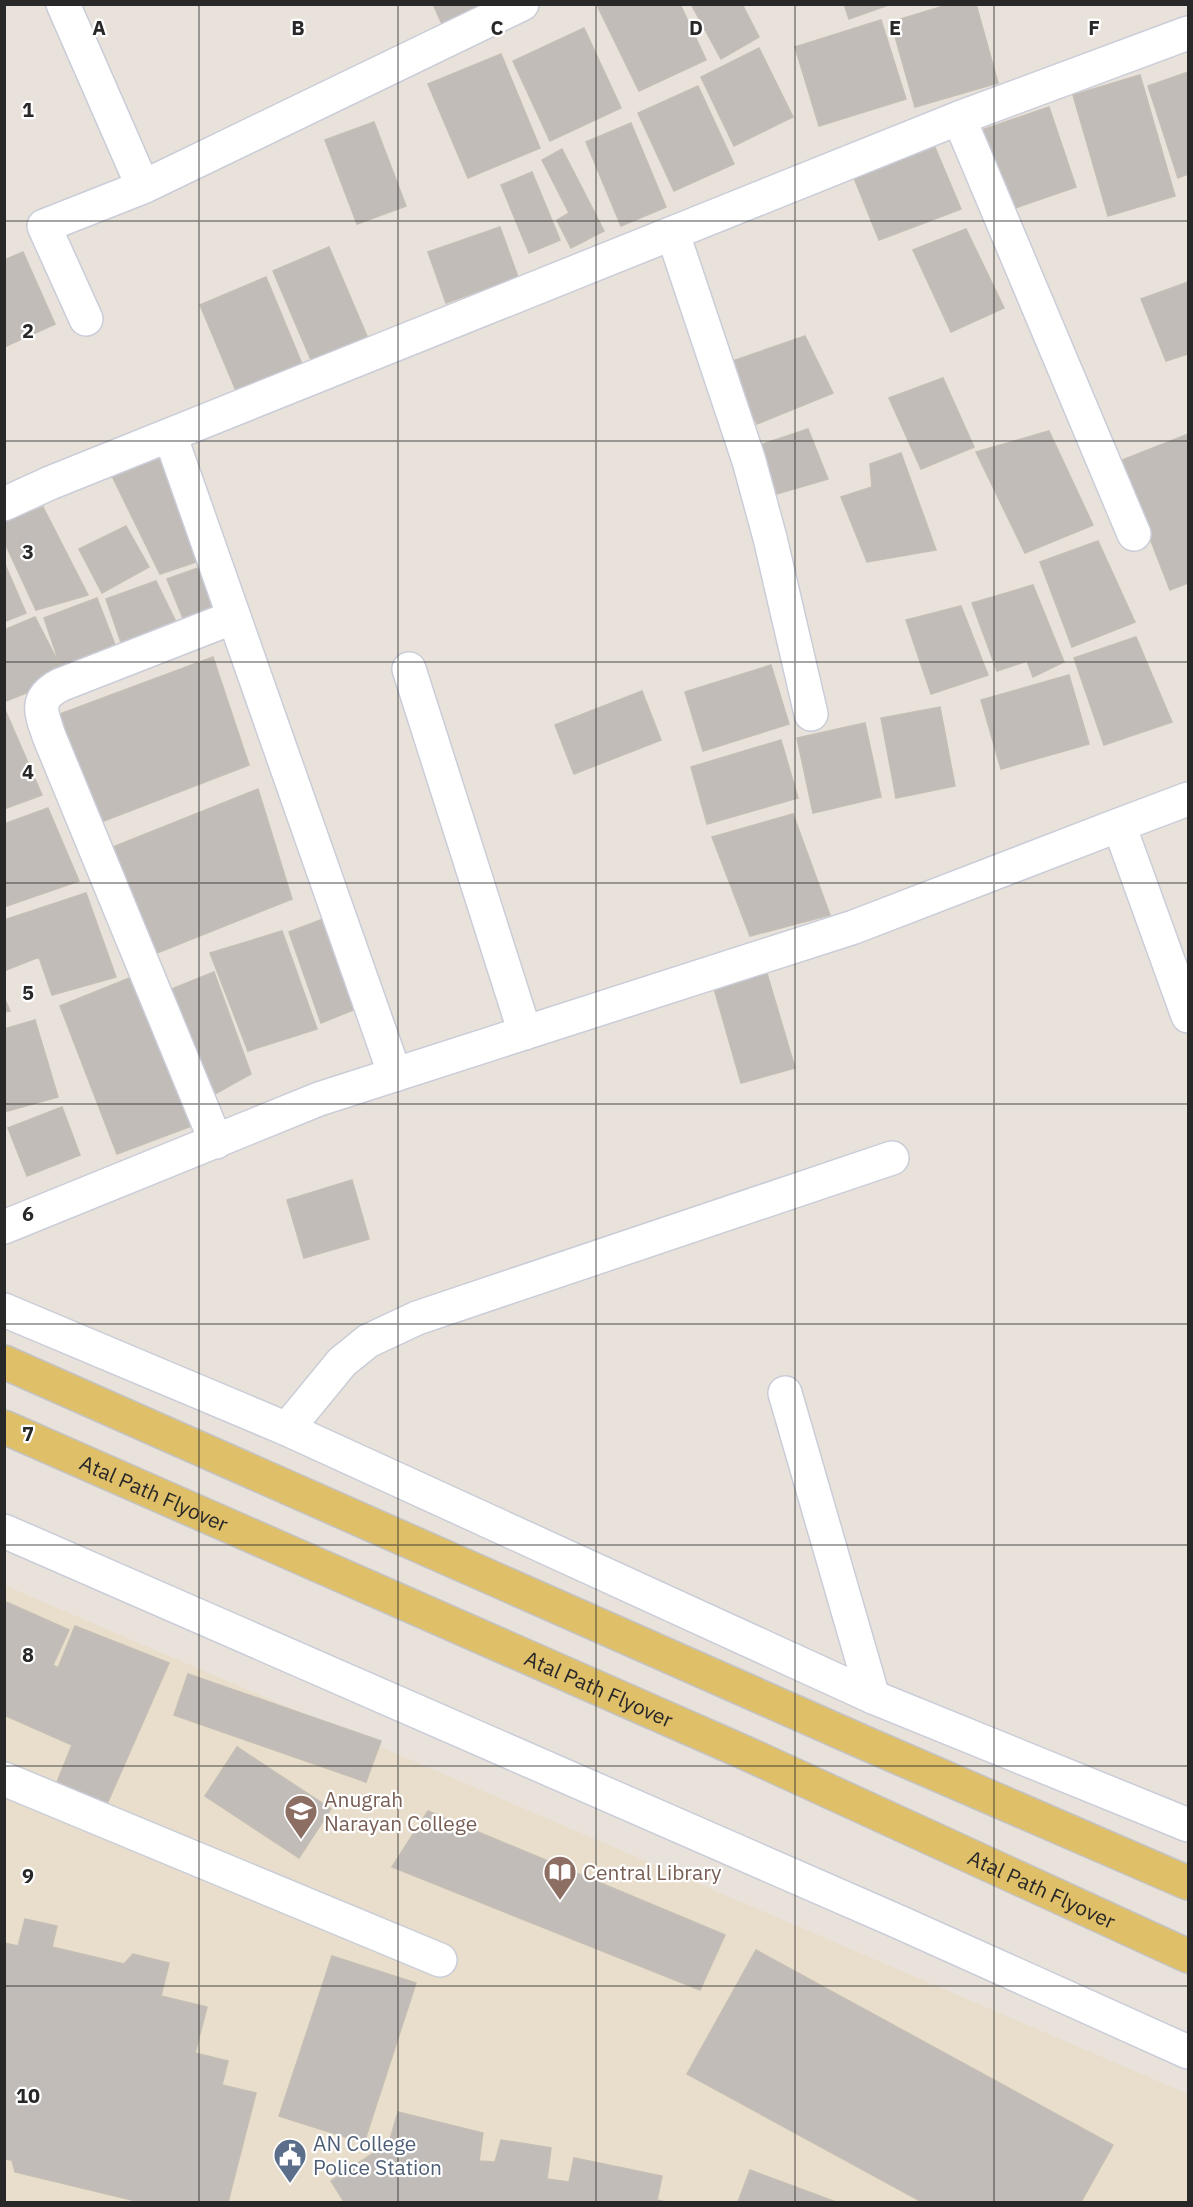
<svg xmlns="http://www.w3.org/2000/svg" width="1193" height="2207" font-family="'IBM Plex Sans',sans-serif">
<rect width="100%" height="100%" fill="#e9e2db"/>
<!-- education -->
<path fill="#e9decc" d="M4 1585 1188 2094V2202H5Z"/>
<!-- building -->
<path fill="#c1bcb8" stroke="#c4beb5" stroke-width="1.5" d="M433 4H487L442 24Z
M604 4H680L706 60 639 91 598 7Z
M691 4H742L759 37 721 59Z
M844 4H891L849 19Z
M950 4H976L998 83 915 107 891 22Z
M881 20 906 99 819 126 795 47Z
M584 28 621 108 550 141 513 61Z
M759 48 793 117 734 146 701 77Z
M501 54 540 148 468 178 428 84Z
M1188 72V174L1178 178 1148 86Z
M1140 75 1175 196 1108 216 1073 95Z
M698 86 734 164 674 191 638 113Z
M1049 107 1076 187 1009 210 982 130Z
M374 122 406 206 357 224 325 140Z
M631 123 666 207 621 226 586 142Z
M934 145 961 209 879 240 852 173Z
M562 149 604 231 571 248 557 220 569 213 542 160Z
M532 172 560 240 529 253 501 185Z
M500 227 518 277 446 303 428 252Z
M966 229 1004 308 951 332 913 250Z
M329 247 370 343 314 367 273 271Z
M23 252 55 324 4 347V260Z
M266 277 305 371 239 398 200 305Z
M1188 282V354L1166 361 1141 299Z
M805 336 833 393 757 424 727 363Z
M943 378 974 447 921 469 889 398Z
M808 429 828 479 773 495 754 447Z
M1049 431 1093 525 1025 553 976 452Z
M1188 434V583L1170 590 1120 461Z
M901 453 936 550 867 562 841 497 872 487 870 464Z
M168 455 208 558 160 574 112 476Z
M43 507 88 595 36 610 4 541V522Z
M126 526 149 567 102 593 79 549Z
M1098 541 1135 622 1072 647 1040 562Z
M4 562 26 613 4 622Z
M209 564 227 612 187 628 167 579Z
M156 581 180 630 124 651 106 599Z
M1033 585 1064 662 1033 677 1027 661 997 671 972 603Z
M97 598 117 650 62 671 44 618Z
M961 606 988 675 931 694 906 620Z
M35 617 66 677 4 702V630Z
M1136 637 1172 722 1104 745 1074 658Z
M213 657 249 765 96 824 52 717Z
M771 665 789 724 703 751 685 692Z
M1069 675 1089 744 1001 769 981 700Z
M642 691 661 740 574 774 555 725Z
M940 707 955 786 896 798 881 718Z
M6 712 42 795 4 809V713Z
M865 723 881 797 813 813 797 738Z
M781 740 798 798 707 824 691 767Z
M258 789 292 899 147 957 108 849Z
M48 808 79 881 4 907V824Z
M793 814 830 915 750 936 712 837Z
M86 893 116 977 52 995 39 957 4 971V920Z
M336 914 368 1004 321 1023 289 932Z
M282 931 317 1029 248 1051 210 953Z
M766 970 795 1068 741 1083 713 985Z
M214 972 251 1074 206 1099 162 993Z
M137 975 194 1125 117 1154 60 1006Z
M4 997 10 1011 4 1012Z
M35 1020 58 1097 4 1112V1029Z
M62 1107 80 1155 27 1176 8 1128Z
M352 1180 369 1239 304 1258 287 1200Z
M4 1601 69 1630 53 1665 58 1668 75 1626 169 1663 107 1804 57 1782 72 1745 4 1715Z
M188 1674 381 1741 366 1782 174 1715Z
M237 1747 331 1809 299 1858 205 1796Z
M428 1811 725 1935 700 1990 392 1867Z
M25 1919 57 1926 52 1947 124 1964 133 1954 169 1963 161 1996 207 2007 195 2053 228 2061 222 2085 256 2093 228 2202H140L15 2172 12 2160 4 2159V1943L18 1946Z
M756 1950 1113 2145 1081 2202H922L687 2074Z
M332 1956 416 1983 364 2143 279 2116Z
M398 2112 483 2133 479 2161 495 2162 501 2140 551 2148 547 2179 569 2182 574 2158 662 2176 657 2200 666 2202H344L331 2181 389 2143Z
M750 2170 836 2202H738Z"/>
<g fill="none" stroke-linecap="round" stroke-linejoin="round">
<defs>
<path id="street" d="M63 4 143 187
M959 118 1134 534
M673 234 749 461 770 538 811 714
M86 319 44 226 143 187 522 4
M170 435 395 1075
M4 504 50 483 959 118 1188 33
M409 669 525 1033
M1119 825 1188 799
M216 1142 49 736C41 712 34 699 60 685L234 617
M4 1227 319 1099 854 927 1119 825 1188 1016
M785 1393 873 1697
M287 1429 342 1362 368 1341 417 1318 892 1158
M4 1779 440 1960"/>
<path id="secondary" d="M4 1310 287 1429 873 1697 1188 1825
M4 1531 899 1922 1188 2052"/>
<g id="primary">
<path d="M4 1362 865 1743 1188 1883"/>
<path id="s1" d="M4 1427 750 1755 1188 1956"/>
</g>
</defs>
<!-- street casing -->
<use href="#street" stroke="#cacdd8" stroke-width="36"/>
<!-- secondary casing -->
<use href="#secondary" stroke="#cacdd8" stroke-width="36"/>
<!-- primary casing -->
<use href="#primary" stroke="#c3c3c3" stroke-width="36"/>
<!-- street -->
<use href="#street" stroke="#fff" stroke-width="33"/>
<!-- secondary -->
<use href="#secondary" stroke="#fff" stroke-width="33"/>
<!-- primary -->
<use href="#primary" stroke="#e0bf69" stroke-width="33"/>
</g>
<!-- grid -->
<path fill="none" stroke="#282828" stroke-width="1.5" stroke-opacity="0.55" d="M199 4V2202M398 4V2202M596 4V2202M795 4V2202M994 4V2202M4 221H1188M4 441H1188M4 662H1188M4 883H1188M4 1104H1188M4 1324H1188M4 1545H1188M4 1766H1188M4 1986H1188"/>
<!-- icons -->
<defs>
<symbol id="university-pin" viewBox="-11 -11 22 30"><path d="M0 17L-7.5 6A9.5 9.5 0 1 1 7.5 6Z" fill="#8d6e63" stroke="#fff"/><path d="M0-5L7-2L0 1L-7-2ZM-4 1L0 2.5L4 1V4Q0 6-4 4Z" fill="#fff"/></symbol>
<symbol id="library-pin" viewBox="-11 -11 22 30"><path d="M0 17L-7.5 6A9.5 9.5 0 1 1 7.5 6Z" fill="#8d6e63" stroke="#fff"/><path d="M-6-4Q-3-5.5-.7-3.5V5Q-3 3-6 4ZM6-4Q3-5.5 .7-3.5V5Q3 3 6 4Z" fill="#fff"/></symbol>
<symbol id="civic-pin" viewBox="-11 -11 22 30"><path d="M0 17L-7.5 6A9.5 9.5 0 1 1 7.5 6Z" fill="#5c6f8a" stroke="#fff"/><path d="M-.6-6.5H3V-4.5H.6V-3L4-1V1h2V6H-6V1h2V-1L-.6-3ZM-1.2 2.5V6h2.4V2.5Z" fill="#fff"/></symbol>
</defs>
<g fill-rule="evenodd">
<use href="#university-pin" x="282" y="1792" width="38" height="52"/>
<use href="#library-pin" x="541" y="1853" width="38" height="52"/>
<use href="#civic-pin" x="271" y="2136" width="38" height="52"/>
</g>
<g text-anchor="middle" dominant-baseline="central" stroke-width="4.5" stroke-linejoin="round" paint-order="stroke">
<!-- street labels -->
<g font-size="21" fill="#282828" stroke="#fff">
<text stroke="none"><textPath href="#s1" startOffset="164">Atal Path Flyover</textPath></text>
<text stroke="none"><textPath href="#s1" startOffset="650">Atal Path Flyover</textPath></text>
<text stroke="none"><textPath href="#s1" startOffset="1136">Atal Path Flyover</textPath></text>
</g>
<!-- education labels -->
<g font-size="21" fill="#785e54" stroke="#fff" text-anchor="start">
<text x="324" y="1799">Anugrah<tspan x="324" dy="24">Narayan College</tspan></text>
<text x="583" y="1872">Central Library</text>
</g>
<!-- service labels -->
<g font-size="21" fill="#4e5e75" stroke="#fff" text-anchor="start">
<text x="313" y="2143">AN College<tspan x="313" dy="24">Police Station</tspan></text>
</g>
</g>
<g font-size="20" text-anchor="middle" font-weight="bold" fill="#282828" stroke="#fff" stroke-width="4.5" stroke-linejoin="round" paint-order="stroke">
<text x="99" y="35">A</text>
<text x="298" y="35">B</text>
<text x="497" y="35">C</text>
<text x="696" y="35">D</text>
<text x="895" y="35">E</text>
<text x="1094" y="35">F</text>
<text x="28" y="117">1</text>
<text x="28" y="338">2</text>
<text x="28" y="559">3</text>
<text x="28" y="779">4</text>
<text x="28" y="1000">5</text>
<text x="28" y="1221">6</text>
<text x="28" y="1441">7</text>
<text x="28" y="1662">8</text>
<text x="28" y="1883">9</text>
<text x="28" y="2103">10</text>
</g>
<!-- border -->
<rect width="1193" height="2207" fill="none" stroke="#282828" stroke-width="12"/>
</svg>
